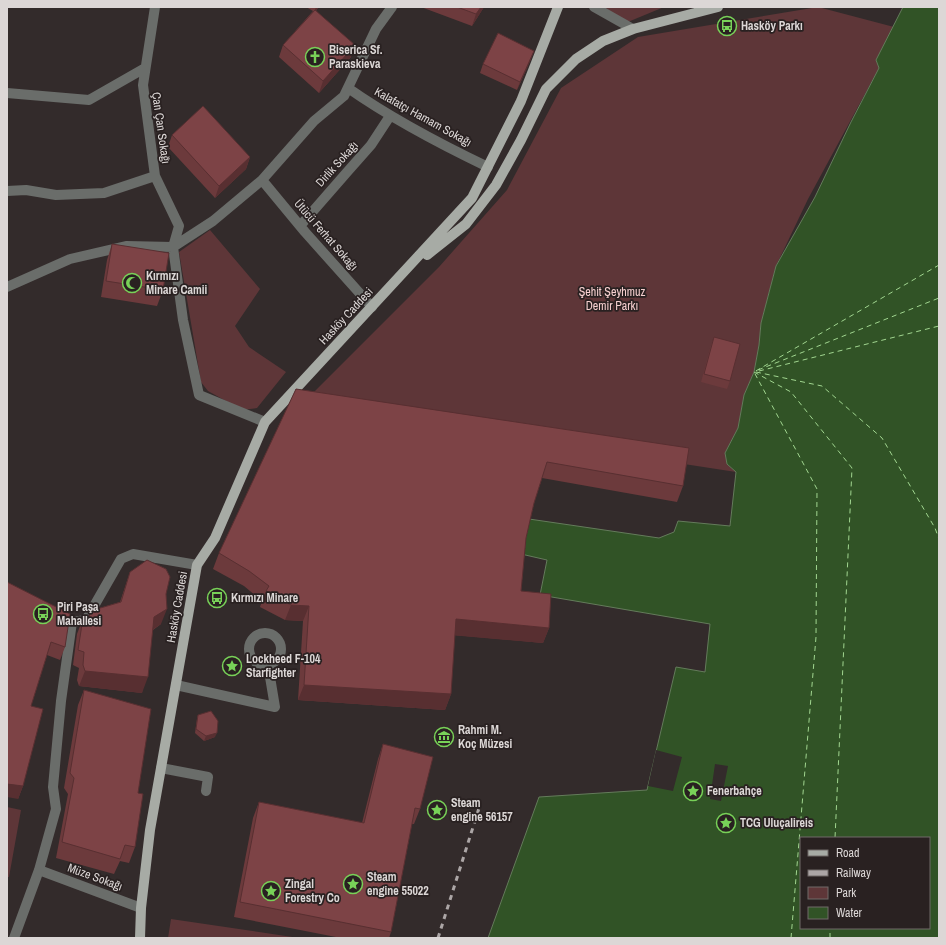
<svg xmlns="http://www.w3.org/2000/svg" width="946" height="945" font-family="'Archivo Narrow',sans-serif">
<rect width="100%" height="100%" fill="#332b2b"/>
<!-- green -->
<path fill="#5e3638" d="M594 7H664L623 24Z
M818 7 894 27 876 60 879 68 808 199 776 266 761 323 759 345 754 372 744 395 738 428 725 453 727 464 736 472 301 405 439 267 507 190 561 88 638 37Z
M210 230 260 289 235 326 249 347 286 372 257 408 242 410 208 391 201 382 179 252Z
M7 807 21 810 9 877H7Z
M171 919 299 938H168Z"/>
<!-- water -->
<path fill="#315326" stroke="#647b5b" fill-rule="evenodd" d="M903 7H939V938H488L539 797 647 790 676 667 705 672 710 624 540 595 547 560 521 554 529 519 659 538 674 532 678 521 730 526 736 472 727 464 725 453 738 428 744 395 754 372 759 345 761 323 776 266 815 197 851 122 879 68 876 60ZM801 838H929V928H801Z"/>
<!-- pier -->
<path fill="#332b2b" d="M656 750 682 757 673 791 648 786Z
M715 764 728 766 721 801 710 799Z"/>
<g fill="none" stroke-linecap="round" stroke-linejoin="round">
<!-- ferry -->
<path stroke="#a1d690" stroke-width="1" stroke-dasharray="5 4" stroke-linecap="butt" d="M758 370 939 298
M759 371 939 326
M754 372 791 392 852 468 835 838
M756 372 822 386 882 438 935 528 939 539
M791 938 816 637 817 489 754 372 939 265
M830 938V928"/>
<!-- minor -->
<path stroke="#6a6d6a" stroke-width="10" d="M594 7 633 29
M348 88C392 119 440 144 488 167
M7 93 89 100 145 68
M262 180 305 232 372 307
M7 191 26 190 56 195 104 193 155 176
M300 226 348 171 371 145 390 116
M7 287 70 259 126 246 173 247 179 226 155 176 143 85 155 7
M265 422 199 395 183 320 173 247 213 221 262 180 314 121 344 96 376 29 392 7
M66 619 72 622 86 620 121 559 133 554 197 565
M249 649a16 16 0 1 1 32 0a16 16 0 1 1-32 0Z
M176 685 275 707 268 665
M161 768 208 777 206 791
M39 870 141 908
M14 938 39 870 56 809 53 787 61 701 72 622"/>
<!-- major -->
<path stroke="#a7aba5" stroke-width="10" d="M427 255 466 224 496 185 521 140 546 89 576 59 603 41 633 29 718 7
M140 938 141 908 150 830 197 565 215 538 265 422 472 198 521 101 558 7"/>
<!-- rail -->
<path stroke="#aca6a6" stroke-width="3" stroke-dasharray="5 5" stroke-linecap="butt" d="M438 938 480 805"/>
</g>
<!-- wall -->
<path fill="#6c3a3c" d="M306 7H319L316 10 351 57 319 93 279 57 283 45 313 11Z
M421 7H484L472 26Z
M531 59 517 90 480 73 483 64Z
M172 135 250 157 246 169 215 198 168 147Z
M112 244 163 290 157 306 101 297 107 260Z
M714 337 730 381 727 389 701 382 711 345Z
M296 389 683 486 677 502 542 478 534 503 526 538 521 591 549 628 543 643 454 635 451 694 445 710 298 700 303 621 285 620 260 607 262 601 244 586 213 569 219 553Z
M130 572 161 624 153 630 142 693 79 686 77 680 79 668 73 665 77 634 83 618 87 620 90 611 120 602Z
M7 582 65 647 60 660 47 655 31 706 23 786 18 799Z
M84 690 138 793 135 847 129 863 120 861 114 874 56 858 68 794 64 788 78 705Z
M198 715 215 737 204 741 195 733 197 719Z
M383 744 420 809 414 824H412L391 932 389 938H341L234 917 253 818 259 802 362 823 378 759Z"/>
<!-- shaded-wall -->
<path fill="#582f31" d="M316 7H319L314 12Z
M481 7H484L472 26 476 14Z
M355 45 351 57 319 93 323 81Z
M534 51 531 59 517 90 520 82Z
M250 157 246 169 215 198 219 186Z
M291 605 309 606 303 621 285 620Z
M167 609 161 624 149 632 154 617Z
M456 619 549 628 543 643 450 635Z
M85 671 148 677 142 693 79 686Z
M304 685 451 694 445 710 298 700Z
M217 733 215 737 204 741 206 736Z
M7 784 23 786 18 799 7 797Z"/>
<!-- building -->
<path fill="#7d4346" stroke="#582f31" d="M457 7H481L476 14Z
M315 10 355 45 323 81 283 45Z
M498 33 534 51 520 82 483 64Z
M203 106 250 157 219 186 172 135Z
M112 244 169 253 163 290 106 281Z
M714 337 740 344 730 381 704 374Z
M296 389 689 448 683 486 547 462 534 503 526 538 521 591 551 594 549 628 456 619 451 694 304 685 309 606 291 605 266 591 269 586 249 571 219 553Z
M147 560 166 569 170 577 166 594 167 609 154 617 148 677 85 671 83 665 84 652 78 650 83 618 89 621 90 611 121 602 130 572Z
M7 582 70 614 65 647 51 642 31 706 43 709 23 786 7 784Z
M84 690 151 709 138 793 143 794 135 847 125 845 120 859 62 842 74 778 70 773Z
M211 711 218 721 217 733 206 736 196 729 198 715Z
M383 744 433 757 420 809 415 808 391 932 240 902 259 802 364 823Z"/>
<!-- icons -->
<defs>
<symbol id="bus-ring" viewBox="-11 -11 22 22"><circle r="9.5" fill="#292121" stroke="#78d158" stroke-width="1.5"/><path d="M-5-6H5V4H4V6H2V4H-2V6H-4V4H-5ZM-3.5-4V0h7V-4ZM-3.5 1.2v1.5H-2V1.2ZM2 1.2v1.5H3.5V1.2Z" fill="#78d158"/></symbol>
<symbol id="church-ring" viewBox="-11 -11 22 22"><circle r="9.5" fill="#292121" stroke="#78d158" stroke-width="1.5"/><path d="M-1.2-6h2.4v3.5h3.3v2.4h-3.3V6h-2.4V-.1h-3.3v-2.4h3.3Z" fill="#78d158"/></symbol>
<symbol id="mosque-ring" viewBox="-11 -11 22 22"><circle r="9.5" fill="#292121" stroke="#78d158" stroke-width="1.5"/><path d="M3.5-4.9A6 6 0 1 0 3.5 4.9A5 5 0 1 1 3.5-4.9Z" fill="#78d158"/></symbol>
<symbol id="sight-ring" viewBox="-11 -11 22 22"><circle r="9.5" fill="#292121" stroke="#78d158" stroke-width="1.5"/><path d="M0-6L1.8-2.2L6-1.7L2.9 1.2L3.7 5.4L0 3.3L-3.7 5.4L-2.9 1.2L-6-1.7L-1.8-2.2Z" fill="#78d158"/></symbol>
<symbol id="museum-ring" viewBox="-11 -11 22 22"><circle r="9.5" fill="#292121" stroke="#78d158" stroke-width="1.5"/><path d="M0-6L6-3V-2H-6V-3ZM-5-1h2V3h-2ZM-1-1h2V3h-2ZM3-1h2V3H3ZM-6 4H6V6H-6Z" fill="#78d158"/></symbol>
</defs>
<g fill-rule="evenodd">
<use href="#bus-ring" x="716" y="15" width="22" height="22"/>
<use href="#church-ring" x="304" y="46" width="22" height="22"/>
<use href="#mosque-ring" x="121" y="272" width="22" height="22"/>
<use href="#bus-ring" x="206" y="587" width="22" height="22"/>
<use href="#bus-ring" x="32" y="603" width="22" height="22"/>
<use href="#sight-ring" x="221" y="655" width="22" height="22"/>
<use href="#museum-ring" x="433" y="726" width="22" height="22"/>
<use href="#sight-ring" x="682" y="780" width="22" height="22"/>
<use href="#sight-ring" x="426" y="799" width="22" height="22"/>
<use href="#sight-ring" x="715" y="812" width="22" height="22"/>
<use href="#sight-ring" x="342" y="873" width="22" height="22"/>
<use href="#sight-ring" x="260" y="880" width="22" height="22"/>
</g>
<g text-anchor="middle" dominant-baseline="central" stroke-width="3.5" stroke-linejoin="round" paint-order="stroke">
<!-- poi labels -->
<g font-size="12" font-weight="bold" fill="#dcd7d6" stroke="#292121" text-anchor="start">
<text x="741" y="26">Hasköy Parkı</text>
<text x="329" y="50">Biserica Sf.<tspan x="329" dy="14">Paraskieva</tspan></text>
<text x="146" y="276">Kırmızı<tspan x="146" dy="14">Minare Camii</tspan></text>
<text x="231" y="598">Kırmızı Minare</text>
<text x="57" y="607">Piri Paşa<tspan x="57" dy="14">Mahallesi</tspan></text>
<text x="246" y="659">Lockheed F-104<tspan x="246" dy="14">Starfighter</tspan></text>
<text x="458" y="730">Rahmi M.<tspan x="458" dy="14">Koç Müzesi</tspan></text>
<text x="707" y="791">Fenerbahçe</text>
<text x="451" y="803">Steam<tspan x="451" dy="14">engine 56157</tspan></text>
<text x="740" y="823">TCG Uluçalireis</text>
<text x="367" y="877">Steam<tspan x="367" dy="14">engine 55022</tspan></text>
<text x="285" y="884">Zingal<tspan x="285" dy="14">Forestry Co</tspan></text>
</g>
<!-- street labels -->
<g font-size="12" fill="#dcd7d6" stroke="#292121">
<text transform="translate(423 117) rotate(29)">Kalafatçı Hamam Sokağı</text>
<text transform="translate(161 128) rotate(82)">Çan Çan Sokağı</text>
<text transform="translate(337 164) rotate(-48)">Dirlik Sokağı</text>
<text transform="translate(326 235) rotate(49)">Ütücü Ferhat Sokağı</text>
<text transform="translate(346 316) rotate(-47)">Hasköy Caddesi</text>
<text transform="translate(177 607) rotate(-80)">Hasköy Caddesi</text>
<text transform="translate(95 877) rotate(20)">Müze Sokağı</text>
</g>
<!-- park labels -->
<g font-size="12" fill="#f7d0d0" stroke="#292121">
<text x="612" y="292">Şehit Şeyhmuz<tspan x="612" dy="14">Demir Parkı</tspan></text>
</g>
</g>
<!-- border -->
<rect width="946" height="945" fill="none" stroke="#dcd7d6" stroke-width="16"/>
<!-- legend -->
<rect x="800" y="837" width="130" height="92" fill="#292121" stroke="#716a69"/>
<rect x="808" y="850" width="20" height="6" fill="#a7aba5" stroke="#716a69"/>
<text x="836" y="857" font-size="12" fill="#dcd7d6">Road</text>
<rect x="808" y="870" width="20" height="6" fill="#aca6a6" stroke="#716a69"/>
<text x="836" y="877" font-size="12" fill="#dcd7d6">Railway</text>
<rect x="808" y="887" width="20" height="12" fill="#5e3638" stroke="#716a69"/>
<text x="836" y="897" font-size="12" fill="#dcd7d6">Park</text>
<rect x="808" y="907" width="20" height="12" fill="#315326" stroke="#716a69"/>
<text x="836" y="917" font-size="12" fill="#dcd7d6">Water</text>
</svg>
